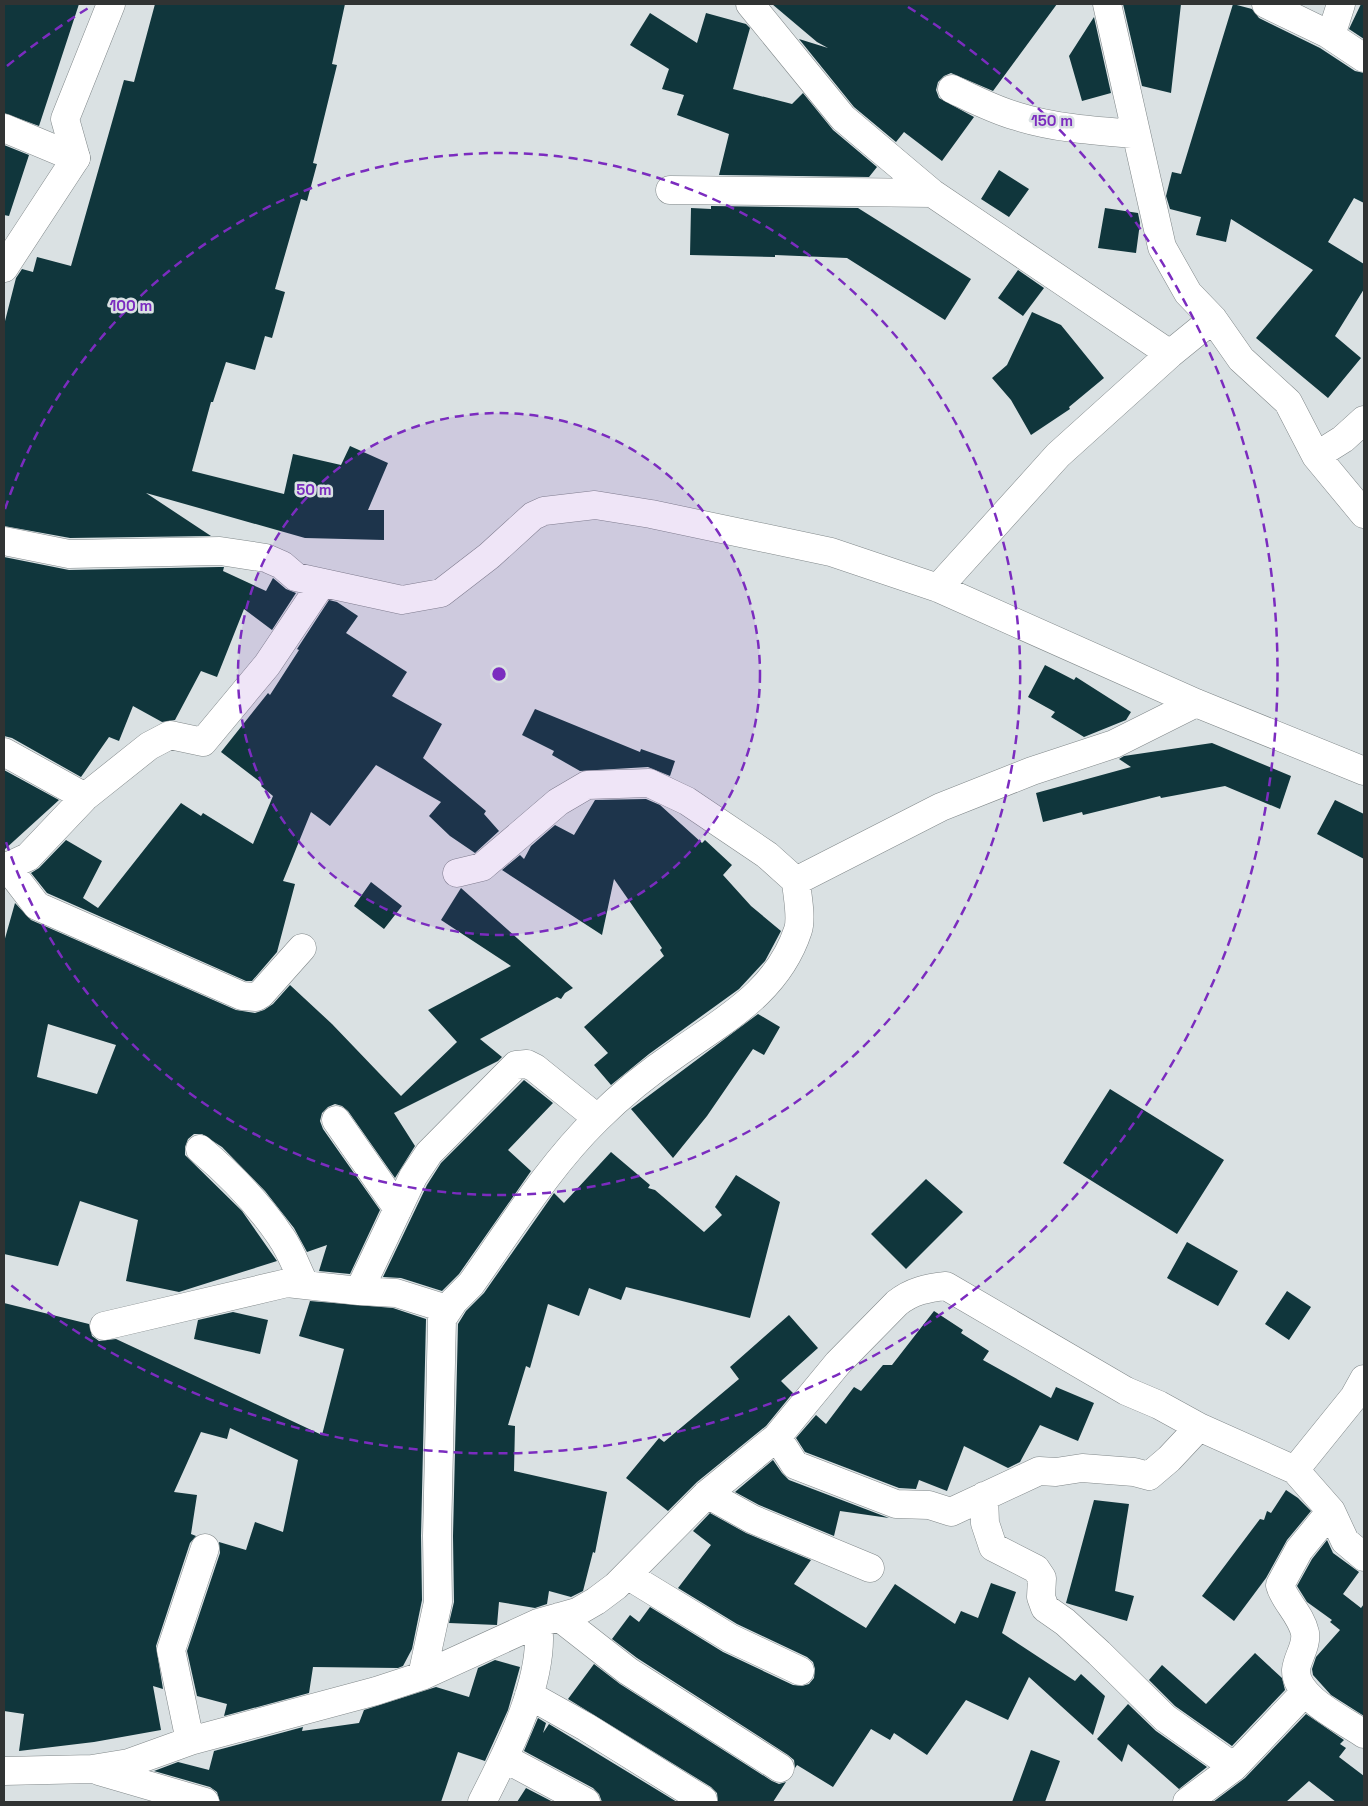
<svg xmlns="http://www.w3.org/2000/svg" width="1368" height="1806" font-family="'Space Grotesk',sans-serif">
<rect width="100%" height="100%" fill="#dae1e3"/>
<!-- building -->
<path fill="#10363c" fill-rule="evenodd" d="M4 4H79L39 126 4 113Z
M155 4H345L332 64 337 65 313 163 317 164 307 201 301 199 275 289 285 292 272 338 265 336 255 370 226 362 213 402H211L192 471 284 494 293 454 341 465 350 446 388 463 368 510H384V540L305 538 146 493 211 536 70 538 4 526V325L16 278 22 269 33 272 37 257 71 266 124 80 134 82Z
M772 4H1057L993 91 951 73 944 76 938 82 936 90 939 98 974 117 942 161 904 132 896 142 854 107 799 39 828 48 817 42Z
M1123 4H1181L1171 93 1142 86Z
M1233 4 1252 9 1259 18 1320 48 1355 71 1364 73V203L1354 198 1328 242 1364 264V289L1335 336 1361 358 1328 398 1256 338 1313 270 1231 219 1226 242 1196 235 1201 217 1170 209 1166 196 1172 172 1181 174Z
M1361 4H1364V39L1349 29Z
M650 13 697 43 706 13 746 24 750 28 733 89 792 104 803 93 833 130 877 167 869 177 719 175 729 134 677 115 684 95 662 89 669 69 630 45Z
M1094 17 1111 93 1082 101 1069 56Z
M4 145 29 155 9 216 4 215Z
M999 170 1029 189 1009 217 981 199Z
M711 206 858 208 971 279 945 320 847 258 775 255V257L690 255 691 208 711 209Z
M1105 208 1138 213 1140 223 1136 253 1098 248Z
M1018 270 1044 288 1023 316 998 298Z
M1032 312 1061 325 1104 378 1069 407 1070 409 1031 435 1011 400 992 378 1007 365Z
M4 557 69 570 219 567H224L223 571 266 591 273 578 286 589 296 593 272 630 244 609 217 677 201 671 175 720 162 722 133 706 119 741 109 737 81 777 12 738 4 736Z
M329 600 337 602 358 616 346 633 407 672 392 696 442 724 423 758 486 811 484 814 499 831 475 853 450 836 429 816 441 802 376 765 330 826 311 812 283 881 295 884 277 952 252 981H246L47 893 31 873 39 868 66 840 102 861 83 898 98 908 181 803 201 816 203 813 253 844 273 796 261 786 263 784 221 752 268 693 270 695 299 650 297 649Z
M1045 665 1074 680 1076 677 1131 712 1126 720 1084 737 1051 717 1055 712 1028 697Z
M535 709 640 752 641 749 675 761 670 776 648 767 580 771 552 755 554 751 522 735Z
M1212 743 1291 776 1280 809 1225 786 1161 798 1160 796 1083 815 1082 812 1043 822 1036 793 1131 767 1119 759 1124 756Z
M4 770 59 800 4 850Z
M646 799 660 805 702 843 705 840 732 865 723 875 751 906 781 931 765 961 739 989 649 1054 611 1085 594 1065 608 1053 584 1027 664 956 660 950 662 948 614 879 602 935 502 870 520 855 524 859 531 846 555 825 574 835 595 800Z
M1335 800 1364 814V859L1317 834Z
M371 882 402 906 384 929 354 906Z
M461 888 573 988 565 993 561 999 557 997 480 1039 502 1057 498 1061 394 1113 415 1146 395 1178 348 1111 342 1106 335 1104 328 1107 322 1113 320 1121 323 1129 380 1210 350 1274 319 1271 327 1245 307 1252 294 1228 265 1191 222 1147 202 1134H194L188 1139 185 1147V1155L242 1211 277 1261 179 1292 126 1281 138 1220 80 1201 58 1266 4 1254V942L15 903 31 920 236 1010 255 1013 264 1010 273 1004 290 985 332 1024 401 1096 457 1042 428 1010 511 966 441 920ZM48 1024 116 1045 97 1094 37 1077Z
M758 1014 780 1027 764 1055 753 1049 707 1116 673 1158 631 1109Z
M524 1080 553 1103 508 1150 531 1171 459 1274 442 1291 401 1278 383 1277 427 1185 441 1163Z
M1110 1089 1224 1160 1177 1234 1063 1163Z
M611 1152 650 1185 648 1188 655 1190 704 1232 722 1215 715 1207 736 1175 780 1202 750 1318 626 1287 621 1300 589 1288 579 1316 548 1304 530 1368 526 1366 508 1425 515 1426 514 1471 607 1492 595 1553 593 1552 583 1591 571 1597 549 1591 547 1604 535 1608 499 1602 497 1625 449 1623 454 1602 453 1536 458 1324 466 1311 484 1293 554 1193 564 1203Z
M926 1179 963 1212 906 1269 871 1234Z
M1187 1242 1238 1271 1218 1306 1167 1278Z
M1287 1291 1311 1307 1289 1340 1265 1324Z
M310 1301 393 1308 426 1319 421 1536 422 1600 412 1649 403 1666 398 1668 313 1667 309 1693 224 1716 227 1704 197 1696 187 1651 220 1553 219 1542 246 1550 255 1522 283 1532 298 1460 230 1428 227 1439 201 1432 174 1492 197 1495 191 1534 196 1536 190 1543 156 1646 163 1689 153 1686 161 1730 94 1742 19 1751 24 1714 4 1711V1303L89 1324 92 1336 99 1341 116 1339 322 1435 344 1349 299 1336Z
M934 1311 963 1330 961 1333 989 1351 983 1360 1051 1398 1056 1387 1094 1403 1078 1441 1040 1425 1020 1462 1008 1468 964 1446 947 1491 919 1480 916 1489 899 1488 805 1452 796 1438 816 1415 826 1424 854 1387 861 1391 883 1365H892Z
M233 1312 268 1320 260 1354 194 1339 198 1320Z
M789 1315 818 1348 781 1381 793 1393 766 1426 697 1482 668 1511 626 1478 659 1438 664 1442 739 1379 730 1367Z
M773 1460 782 1473 789 1480 889 1518 840 1511 834 1536 759 1505 735 1492Z
M1286 1490 1298 1498 1311 1511 1287 1540 1266 1578 1234 1621 1202 1596 1260 1519 1264 1520 1267 1511 1271 1513Z
M1094 1500 1129 1504 1115 1591 1134 1596 1127 1621 1066 1603Z
M710 1513 746 1533 811 1560 794 1584 866 1628 895 1584 955 1624 961 1611 978 1618 991 1583 1016 1592 1002 1633 1075 1681 1081 1674 1105 1696 1093 1735 1029 1677 1008 1720 966 1700 927 1755 894 1733 890 1740 871 1729 833 1787 797 1765 795 1768 794 1760 788 1755 637 1658 612 1639 630 1615 639 1622 650 1607 723 1652 793 1685 802 1686 809 1684 814 1678 815 1669 813 1662 807 1657 737 1624 678 1588 711 1545 693 1531Z
M1327 1540 1333 1553 1359 1572 1343 1594 1361 1608 1364 1604V1716L1331 1695 1313 1675 1312 1669 1316 1657 1340 1630 1330 1622 1332 1620 1307 1602 1297 1586 1312 1559Z
M1255 1653 1282 1678 1285 1690 1232 1746 1175 1706 1149 1680 1162 1665 1206 1704Z
M495 1660 520 1667 508 1710 485 1761 458 1752 441 1802H220L217 1792 210 1787 154 1771 178 1762 209 1770 214 1751 303 1727 302 1731 359 1723 364 1710 436 1687 469 1697 478 1668Z
M594 1664 620 1684 772 1781 779 1784 786 1782 773 1802H718L717 1793 711 1787 568 1699Z
M1128 1704 1156 1731 1207 1767 1179 1789 1128 1744 1122 1762 1097 1739Z
M1306 1714 1344 1740 1340 1744 1346 1748 1339 1757 1364 1776V1802H1336L1309 1781 1286 1802H1213L1245 1778Z
M538 1718 546 1723 543 1733 549 1724 677 1802H602L599 1794 593 1788 524 1751Z
M1031 1750 1060 1761 1045 1802H1012Z
M526 1788 553 1802H517Z"/>
<g fill="none" stroke-linecap="round" stroke-linejoin="round">
<defs>
<path id="minor" d="M750 4 843 118 932 193 1170 354
M1107 4 1162 247 1188 293 1213 319 1241 359 1288 402 1316 456 1364 514
M1266 4 1328 34 1364 58
M1328 34 1334 26 1341 4
M952 89C973 99 994 110 1016 116 1054 128 1095 131 1134 134
M4 128 76 158
M670 190 932 193
M1316 456 1343 439 1364 420
M4 541 69 554 220 551 266 558 282 565 296 577 402 600 441 593 489 556 533 516 544 511 595 505 651 514 831 552 938 588 1196 703 1364 771
M938 588 1058 455 1170 354 1213 319
M4 752 85 797
M7 867 37 906 242 996 256 997 261 994 302 948
M4 868 28 857 85 797 149 746 170 735 203 742 267 665 322 583
M796 881 941 807 1032 771 1114 744 1196 703
M336 1120 398 1209
M200 1149C231 1175 258 1203 281 1237 291 1251 297 1269 305 1285
M359 1291 413 1177 429 1153 516 1065 527 1064 535 1068 597 1118
M104 1326 287 1283 359 1291 396 1293 447 1309
M777 1437 795 1465 896 1504 929 1505 951 1512 1039 1471 1056 1472 1082 1468 1134 1472 1149 1476 1169 1459 1199 1427
M1295 1470 1354 1397 1364 1379
M707 1494 752 1519 870 1568
M984 1496 985 1523 993 1547 1036 1569 1042 1578 1041 1597 1045 1608 1065 1622 1099 1653 1165 1718 1234 1767
M1331 1511 1299 1550 1280 1585C1284 1601 1301 1614 1305 1633 1307 1646 1297 1658 1296 1670 1295 1698 1344 1720 1364 1734
M627 1575 730 1638 800 1671
M559 1617 628 1671 780 1768
M422 1676 438 1602 437 1536 442 1319 454 1301 471 1284C511 1228 548 1167 597 1119 621 1095 651 1071 679 1052 727 1018 778 991 798 930 802 917 797 895 796 881L767 855 687 801 649 783 587 785 558 802 482 867 457 873
M529 1695 586 1727 703 1800
M190 1741 171 1650 205 1548
M504 1758 586 1802
M4 1771 92 1769 129 1763 190 1741 376 1691 422 1676 538 1623 577 1612 596 1601 616 1586 707 1494 777 1437 838 1363 897 1303C912 1291 927 1288 946 1286L1126 1391 1159 1405 1199 1427 1295 1470 1331 1511 1345 1541 1364 1557
M99 1771 205 1802
M482 1802C507 1753 546 1679 538 1623
M1187 1802 1234 1767 1305 1692"/>
<path id="secondary" d="M4 268 76 158 65 119 111 4"/>
</defs>
<!-- minor casing -->
<use href="#minor" stroke="#81888a" stroke-width="29"/>
<!-- secondary casing -->
<use href="#secondary" stroke="#81888a" stroke-width="29"/>
<!-- minor -->
<use href="#minor" stroke="#fff" stroke-width="28"/>
<!-- secondary -->
<use href="#secondary" stroke="#fff" stroke-width="28"/>
</g>
<!-- distance rings -->
<circle cx="499" cy="674" r="261" fill="#7b2cbf" fill-opacity=".12"/>
<g fill="none" stroke="#7b2cbf" stroke-width="2.5" stroke-dasharray="9 6">
<circle cx="499" cy="674" r="261"/>
<path d="M5 509A521 521 0 1 1 5 839"/>
<path d="M7 66A782 782 0 0 1 90 7M908 7A782 782 0 1 1 7 1282"/>
</g>
<circle cx="499" cy="674" r="8" fill="#7b2cbf" stroke="#dae1e3" stroke-width="2.5"/>
<g font-size="15" text-anchor="middle" font-weight="bold" fill="#7b2cbf" stroke="#dae1e3" stroke-width="5" stroke-linejoin="round" paint-order="stroke">
<text x="1052" y="126">150 m</text>
<text x="131" y="311">100 m</text>
<text x="314" y="495">50 m</text>
</g>
<!-- border -->
<rect width="1368" height="1806" fill="none" stroke="#303333" stroke-width="10"/>
</svg>
